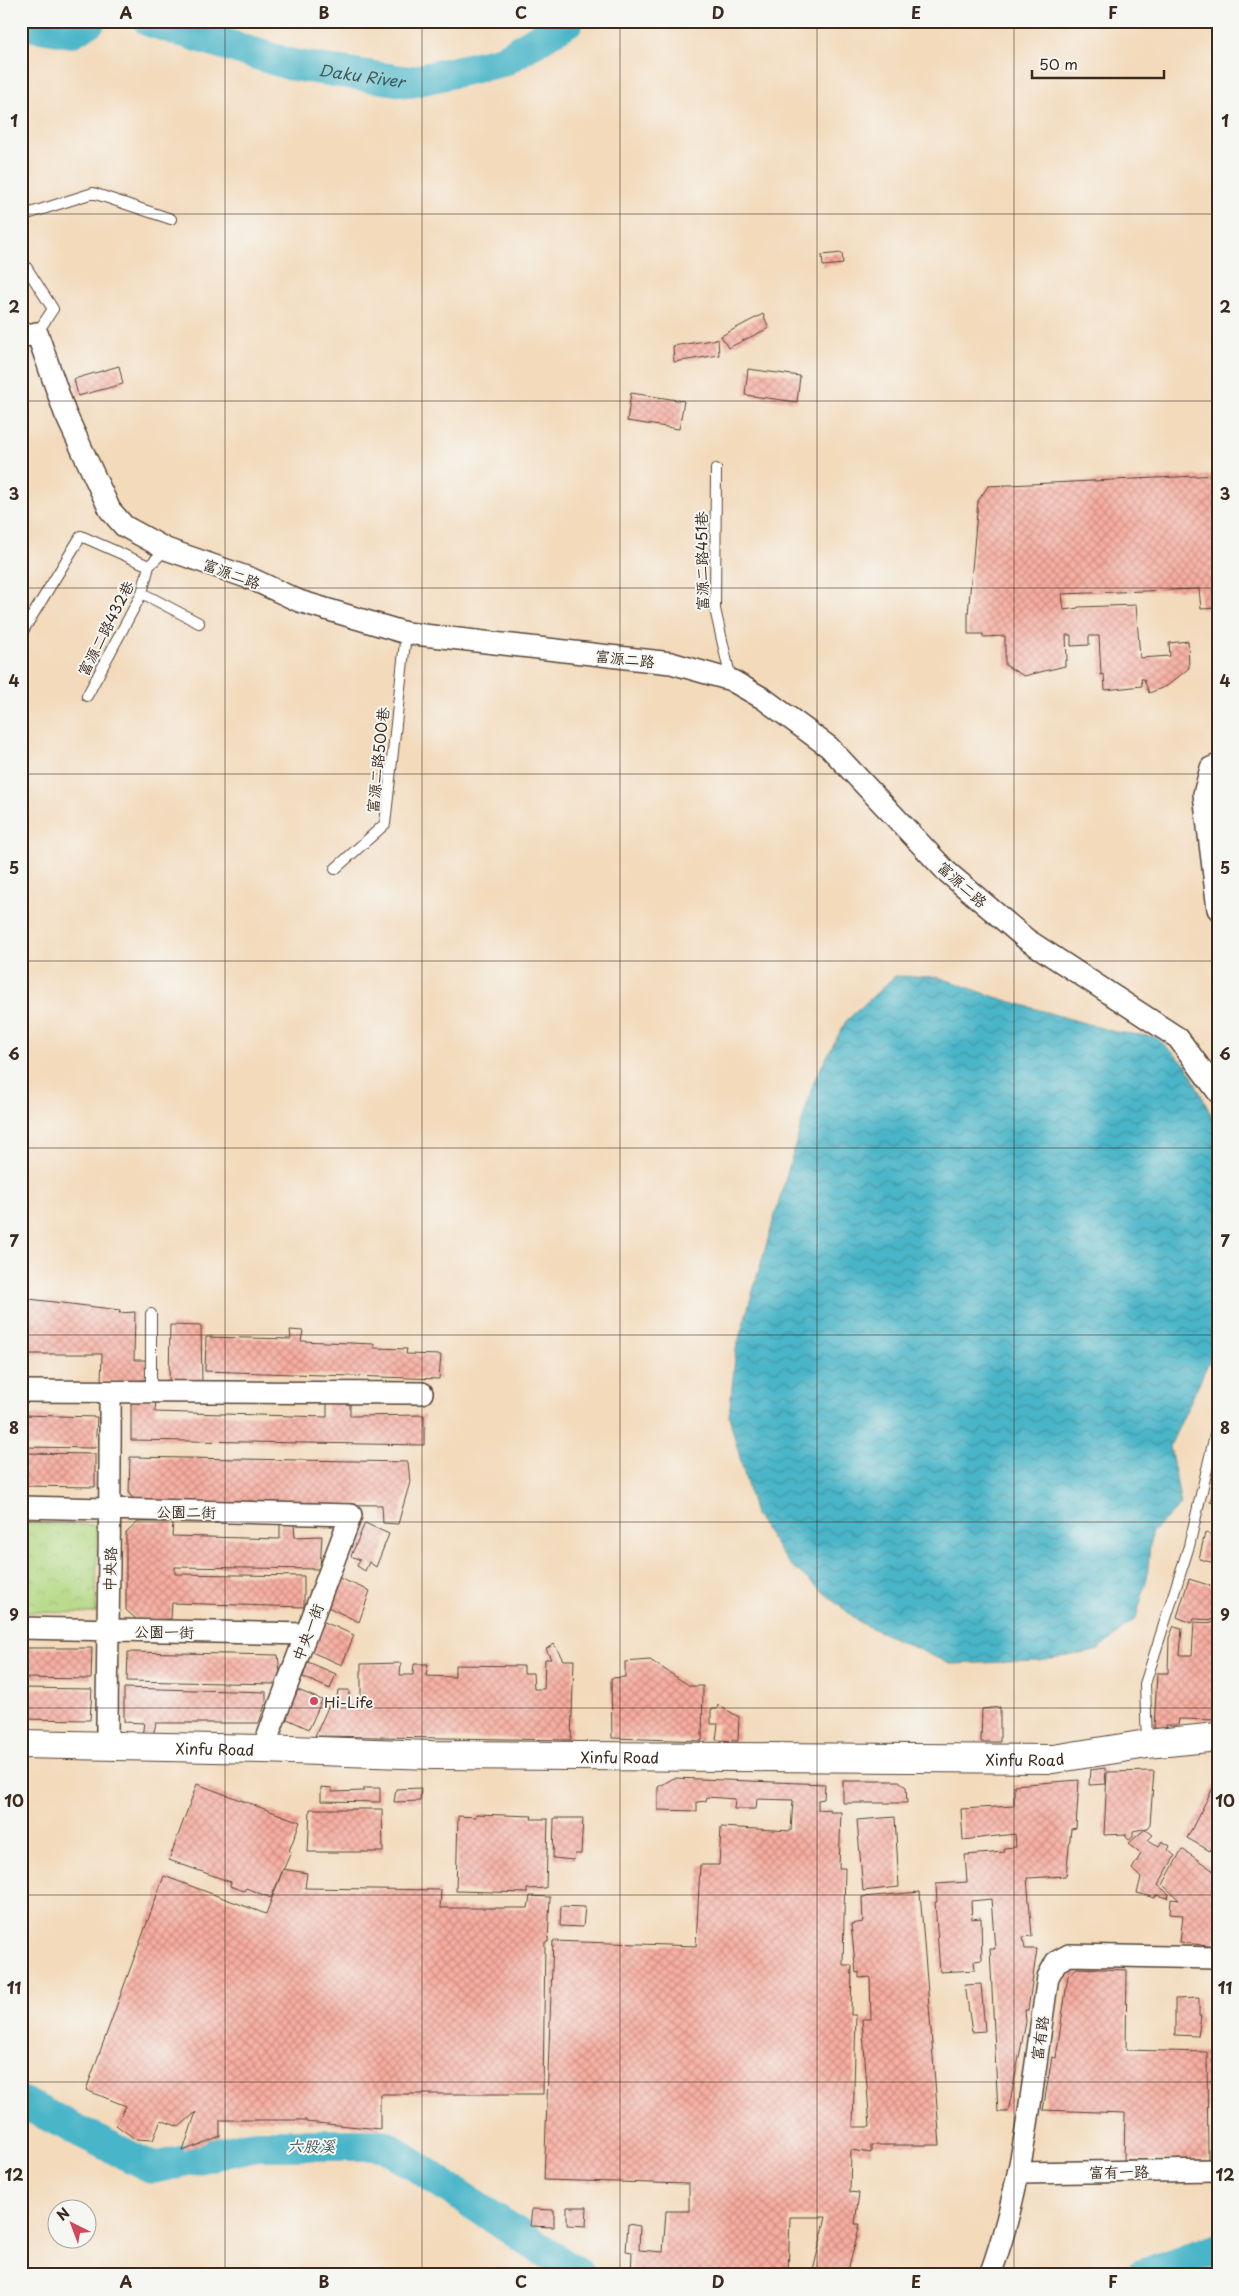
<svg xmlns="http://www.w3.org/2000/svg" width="1239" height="2296" font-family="'Playpen Sans','LXGW WenKai TC',sans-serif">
<defs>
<pattern id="park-crowns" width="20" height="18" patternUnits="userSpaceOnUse" patternTransform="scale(1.25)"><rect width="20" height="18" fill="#b2d882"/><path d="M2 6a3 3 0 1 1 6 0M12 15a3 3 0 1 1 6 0" fill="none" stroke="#9aba70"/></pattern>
<pattern id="water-waves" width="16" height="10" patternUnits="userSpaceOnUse" patternTransform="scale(1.25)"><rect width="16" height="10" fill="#4ab5c8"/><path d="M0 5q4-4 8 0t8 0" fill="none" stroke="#3f93a2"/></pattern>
<pattern id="building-cross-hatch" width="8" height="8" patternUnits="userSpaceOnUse" patternTransform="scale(1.25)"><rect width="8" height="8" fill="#f8ada0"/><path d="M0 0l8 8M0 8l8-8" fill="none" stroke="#ca8d82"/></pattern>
</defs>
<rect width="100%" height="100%" fill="#f6f6f2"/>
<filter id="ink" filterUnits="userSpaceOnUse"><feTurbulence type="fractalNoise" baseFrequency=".02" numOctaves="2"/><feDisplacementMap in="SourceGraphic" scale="10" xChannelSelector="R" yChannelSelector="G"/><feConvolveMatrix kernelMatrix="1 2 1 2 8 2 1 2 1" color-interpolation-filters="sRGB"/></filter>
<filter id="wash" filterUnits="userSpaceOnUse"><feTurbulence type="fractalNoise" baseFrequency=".0096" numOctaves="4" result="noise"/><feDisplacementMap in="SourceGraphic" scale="20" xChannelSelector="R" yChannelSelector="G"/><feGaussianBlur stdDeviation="1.12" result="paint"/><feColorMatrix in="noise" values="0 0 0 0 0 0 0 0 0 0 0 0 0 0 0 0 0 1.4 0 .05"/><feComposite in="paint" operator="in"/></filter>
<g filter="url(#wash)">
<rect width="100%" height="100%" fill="#f3dabb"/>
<!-- park -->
<path fill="url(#park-crowns)" stroke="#768150" d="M21 1523 97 1525 96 1613 21 1612Z"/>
<!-- water -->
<path fill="url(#water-waves)" stroke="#427073" d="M895 976 938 977 995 997 1115 1032 1156 1037 1187 1066 1218 1129V1342L1170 1446 1181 1505 1151 1533 1147 1578 1136 1618 1097 1651 1040 1661 950 1664 861 1623 788 1563 755 1515 729 1416 736 1349 814 1081 846 1021Z"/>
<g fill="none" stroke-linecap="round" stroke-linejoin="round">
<!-- river -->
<g stroke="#4ab5c8" stroke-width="32">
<path id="s1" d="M149 21 292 65 410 82 503 61 568 21"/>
<path d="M21 24 71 32 90 21"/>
<path d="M21 2102 153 2168 257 2145H384L580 2275"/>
<path d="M1141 2275 1218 2248"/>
</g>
</g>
<g id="blocks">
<!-- building -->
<path fill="url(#building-cross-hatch)" d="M842 253 843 264 823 266 822 255Z
M763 314 769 328 728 348 721 336Z
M718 339 719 355 674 362 673 346Z
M119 366 123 384 78 396 74 379Z
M748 369 800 376 797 402 745 395Z
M631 393 684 401 679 429 627 421Z
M1218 475V608L1201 609 1199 589 1062 594 1064 610 1078 608V607L1136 605 1140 658 1170 656 1169 643 1188 641 1189 668 1167 686 1149 693 1144 679H1141L1142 686 1105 690 1104 674 1101 675 1099 636H1089V645L1071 646V635H1066L1067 660H1065V666L1024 676 1005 665V636L983 637V634H968V614L978 501 988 486Z
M21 1298 120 1310 119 1313 135 1312 134 1360H147L146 1380 101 1382 102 1354H21Z
M170 1325 201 1326 202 1382 169 1381Z
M290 1330 303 1331 301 1341 374 1344V1348L407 1349 406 1354 441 1355 439 1379 205 1371 206 1337 291 1339Z
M131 1399H156L155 1412 327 1417V1403L350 1404V1416L424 1415V1445L131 1440Z
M21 1415 97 1417 95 1448 21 1447Z
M21 1453 95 1454V1487L21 1486Z
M130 1457 408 1462 410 1482 398 1524 383 1523 382 1505 137 1502 129 1494Z
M1217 1475H1218V1504L1210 1502Z
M138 1522H173L172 1536 280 1539V1524H294L295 1537 322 1536 320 1569 175 1567V1574L304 1576V1607L172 1603 171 1619 137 1620 126 1610V1533Z
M365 1523 389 1534 376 1567 369 1562 365 1571 357 1566 360 1560 351 1556Z
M1205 1533 1218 1536V1564L1199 1559Z
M339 1578 370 1591 359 1622 328 1607Z
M1189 1579 1218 1588V1620L1194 1619 1191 1623 1177 1617Z
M322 1621 354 1635 342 1665 309 1651Z
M1194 1622 1218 1623V1720L1179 1719 1178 1725H1166V1729L1154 1728 1157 1673H1168L1169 1638 1174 1626 1182 1628 1180 1655H1192Z
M554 1644 563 1660H574L571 1740 315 1736 329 1705H336L338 1690H349V1705H361V1664L401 1663 400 1675H413L414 1664H428L426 1676 455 1677V1665L524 1666V1673H533L534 1689H544L545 1659H551L546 1649Z
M21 1648H92L91 1679 21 1678Z
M128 1652 278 1655 280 1672 275 1684 127 1681Z
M650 1660 690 1686H703L702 1741 612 1738 611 1678 625 1677V1662Z
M308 1662 336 1674 330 1689 303 1677Z
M21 1688 92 1689 90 1720 21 1719Z
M124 1688 266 1692V1702L259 1723H156L153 1736H142L144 1723 124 1722Z
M298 1690 322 1700 309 1729 285 1718Z
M718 1705 739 1717 738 1741 716 1740 718 1724H711V1709H717Z
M1000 1707V1742H981L982 1709Z
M1105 1768 1106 1784 1089 1785 1090 1770Z
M1154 1771 1150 1824 1147 1828 1133 1831V1837L1129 1840 1126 1837V1834L1104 1835 1107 1772Z
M674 1778 825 1784 824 1799 818 1800V1810L830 1809V1812H841L839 1868H845L843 1965H852L851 2015H856L853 2127H870L862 2019H871L870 1977 859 1978V1972L856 1973 851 1924 863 1922 862 1897 920 1892 940 2145H871V2153L851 2150 850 2192 859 2193 855 2224H860L847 2275H812L826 2217H790L788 2275H631L632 2252 626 2251 628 2224 640 2226 639 2250 663 2252 666 2211H689V2184L544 2180 553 1941 696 1946 700 1865H719L721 1827 791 1831 793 1800 757 1799 756 1809H734L735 1799 707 1797 706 1801 697 1802V1811L658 1810V1787Z
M1218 1778V1838L1210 1851 1187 1838Z
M1079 1780 1076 1828 1071 1829 1066 1876 1027 1878 1032 1936 1023 1937 1025 1949H1037L1028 2010H1025L1026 2022 1008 2112H998L990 1949H995L991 1899 971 1901 972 1919 981 1918 982 1960 974 1961 975 1970 940 1972 935 1902H937L936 1884 967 1882 965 1855 1005 1852 1004 1848 1016 1847 1015 1834 963 1840 961 1809 1014 1806V1785Z
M843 1781H899L906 1787 907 1803H843Z
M197 1784 300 1822 289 1851 291 1852 271 1898 246 1888 244 1891 230 1886 231 1882 169 1860Z
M321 1787 332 1788V1792L364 1791V1788H380V1802L321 1801Z
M421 1788 420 1801 394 1802 396 1789Z
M310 1809H382L383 1852H308Z
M476 1814 532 1816 531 1819H548L546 1888 527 1889V1893L456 1891 458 1816 476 1817Z
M895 1817 899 1887 863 1891 857 1820Z
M554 1818H583L581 1854H575L574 1860 553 1858Z
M1145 1829 1153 1835 1148 1840 1159 1846 1162 1841 1170 1846 1168 1850 1175 1856 1158 1885 1169 1894 1168 1898 1156 1895 1155 1898 1137 1893 1141 1878 1132 1869 1141 1854 1128 1844Z
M1182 1849 1218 1874V1925L1215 1947 1180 1942 1183 1915 1170 1914 1171 1899 1179 1900 1163 1885Z
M283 1869 307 1873 305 1888 441 1890 440 1908H528L530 1896 550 1897 548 1942H545L543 2094H380V2129L306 2122V2120H220V2136L183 2151 196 2112 179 2127 161 2120 153 2140 135 2139 116 2125 126 2106 86 2090 164 1876 266 1914Z
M561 1906 585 1907 583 1927 560 1926Z
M1077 1968 1127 1970 1126 2050 1207 2052 1208 2159 1124 2160 1125 2113 1043 2110 1052 2057 1056 2058 1068 1976Z
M981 1984 985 2031 972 2032 965 1985Z
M1199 1998V2016H1201L1198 2036 1175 2035V1999Z
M567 2207H587L586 2226 567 2225Z
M532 2209 554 2210V2227L530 2226Z"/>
</g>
</g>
<g filter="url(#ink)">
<use href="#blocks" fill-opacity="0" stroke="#574436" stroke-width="1"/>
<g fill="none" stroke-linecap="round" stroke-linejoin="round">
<defs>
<path id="lane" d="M21 216 93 193 171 219
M21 259 53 309 37 333
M716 469 715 609 731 680
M142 593 199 623
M21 634 81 536 149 566
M87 696 142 593 149 566 166 549
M335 869 385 824 406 633
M151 1314V1393
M1147 1743 1145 1684 1189 1546 1218 1422"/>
<path id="street" d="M21 337 37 333 65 413 110 510 124 526 166 549 252 579 299 601 406 633 671 663 731 680 764 699 829 747 946 871 1026 939 1178 1038 1218 1092
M1218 765 1211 768 1204 794 1218 909
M21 1391 422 1393
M21 1507 351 1515 263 1749
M21 1628 306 1634
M107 1746C107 1628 111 1511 110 1393
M1019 2173 1218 2170
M990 2275C1025 2179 1033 2077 1048 1977L1056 1962 1069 1955 1218 1958"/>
<g id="secondary">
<path id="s2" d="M21 1744 263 1749 431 1755 1053 1759 1147 1744 1218 1737"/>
</g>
</defs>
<!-- lane casing -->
<use href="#lane" stroke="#574436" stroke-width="12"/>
<!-- street casing -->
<use href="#street" stroke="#574436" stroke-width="24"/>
<!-- secondary casing -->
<use href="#secondary" stroke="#574436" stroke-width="30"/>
<!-- lane -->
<use href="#lane" stroke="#fff" stroke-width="10"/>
<!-- street -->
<use href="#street" stroke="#fff" stroke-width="21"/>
<!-- secondary -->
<use href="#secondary" stroke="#fff" stroke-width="28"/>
</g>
</g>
<!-- grid -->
<path fill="none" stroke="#3b2a1e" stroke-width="1" stroke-opacity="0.55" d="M225 21V2275M422 21V2275M620 21V2275M817 21V2275M1014 21V2275M21 214H1218M21 401H1218M21 588H1218M21 774H1218M21 961H1218M21 1148H1218M21 1335H1218M21 1522H1218M21 1708H1218M21 1895H1218M21 2082H1218"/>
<!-- markers -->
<circle fill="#d1495b" stroke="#f6f6f2" stroke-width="2" cx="314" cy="1701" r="5"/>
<g text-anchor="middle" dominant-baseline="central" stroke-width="4" stroke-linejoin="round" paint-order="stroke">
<!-- street labels -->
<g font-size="15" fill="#3b2a1e" stroke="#f6f6f2">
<text transform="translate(701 561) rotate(-91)">富源二路451巷</text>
<text transform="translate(232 573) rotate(20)">富源二路</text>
<text transform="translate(105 628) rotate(-63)">富源二路432巷</text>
<text transform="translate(625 658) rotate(6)">富源二路</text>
<text transform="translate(377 760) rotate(-84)">富源二路500巷</text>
<text transform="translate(963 884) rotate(42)">富源二路</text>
<text transform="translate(186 1511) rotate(1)">公園二街</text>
<text transform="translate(109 1569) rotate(-88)">中央路</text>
<text transform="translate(164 1631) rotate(1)">公園一街</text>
<text transform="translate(307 1632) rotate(-69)">中央一街</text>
<text stroke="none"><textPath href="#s2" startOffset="194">Xinfu Road</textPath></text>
<text stroke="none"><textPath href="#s2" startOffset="599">Xinfu Road</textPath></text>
<text stroke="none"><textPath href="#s2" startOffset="1004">Xinfu Road</textPath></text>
<text transform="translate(1039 2038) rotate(-82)">富有路</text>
<text transform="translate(1119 2171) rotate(-1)">富有一路</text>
</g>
<!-- poi labels -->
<g font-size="15" fill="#3b2a1e" stroke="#f6f6f2" text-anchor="start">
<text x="324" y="1701">Hi-Life</text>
</g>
<!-- water labels -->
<g font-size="16" font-style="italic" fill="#405b5a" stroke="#f6f6f2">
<text stroke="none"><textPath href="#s1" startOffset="220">Daku River</textPath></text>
<text x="311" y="2145">六股溪</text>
</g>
</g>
<!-- margin -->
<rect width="1239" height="2296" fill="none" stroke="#f6f6f2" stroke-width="55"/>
<!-- north arrow -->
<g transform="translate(72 2224) rotate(318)"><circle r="24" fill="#f6f6f2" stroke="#aba49d"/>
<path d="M0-4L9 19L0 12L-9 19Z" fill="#d1495b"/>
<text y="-8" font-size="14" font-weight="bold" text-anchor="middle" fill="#3b2a1e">N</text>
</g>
<!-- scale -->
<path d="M1032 70v8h132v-8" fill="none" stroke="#3b2a1e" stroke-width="2.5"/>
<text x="1039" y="70" font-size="15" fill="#3b2a1e" stroke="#f6f6f2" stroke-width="4" paint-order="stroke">50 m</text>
<rect x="28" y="28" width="1184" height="2240" fill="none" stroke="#3b2a1e" stroke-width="2"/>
<g font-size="16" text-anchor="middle" font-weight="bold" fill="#3b2a1e">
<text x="126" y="19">A</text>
<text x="324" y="19">B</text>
<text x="521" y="19">C</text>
<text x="718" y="19">D</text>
<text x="916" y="19">E</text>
<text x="1113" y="19">F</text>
<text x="14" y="127">1</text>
<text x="1225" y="127">1</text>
<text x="14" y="313">2</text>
<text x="1225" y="313">2</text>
<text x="14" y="500">3</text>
<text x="1225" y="500">3</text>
<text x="14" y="687">4</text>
<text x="1225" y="687">4</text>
<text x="14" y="874">5</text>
<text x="1225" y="874">5</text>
<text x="14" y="1060">6</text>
<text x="1225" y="1060">6</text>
<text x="14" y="1247">7</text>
<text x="1225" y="1247">7</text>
<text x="14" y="1434">8</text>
<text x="1225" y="1434">8</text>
<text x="14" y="1621">9</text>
<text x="1225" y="1621">9</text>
<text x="14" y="1807">10</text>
<text x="1225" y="1807">10</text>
<text x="14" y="1994">11</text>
<text x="1225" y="1994">11</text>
<text x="14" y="2181">12</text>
<text x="1225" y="2181">12</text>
<text x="126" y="2288">A</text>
<text x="324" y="2288">B</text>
<text x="521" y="2288">C</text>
<text x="718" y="2288">D</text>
<text x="916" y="2288">E</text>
<text x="1113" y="2288">F</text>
</g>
</svg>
